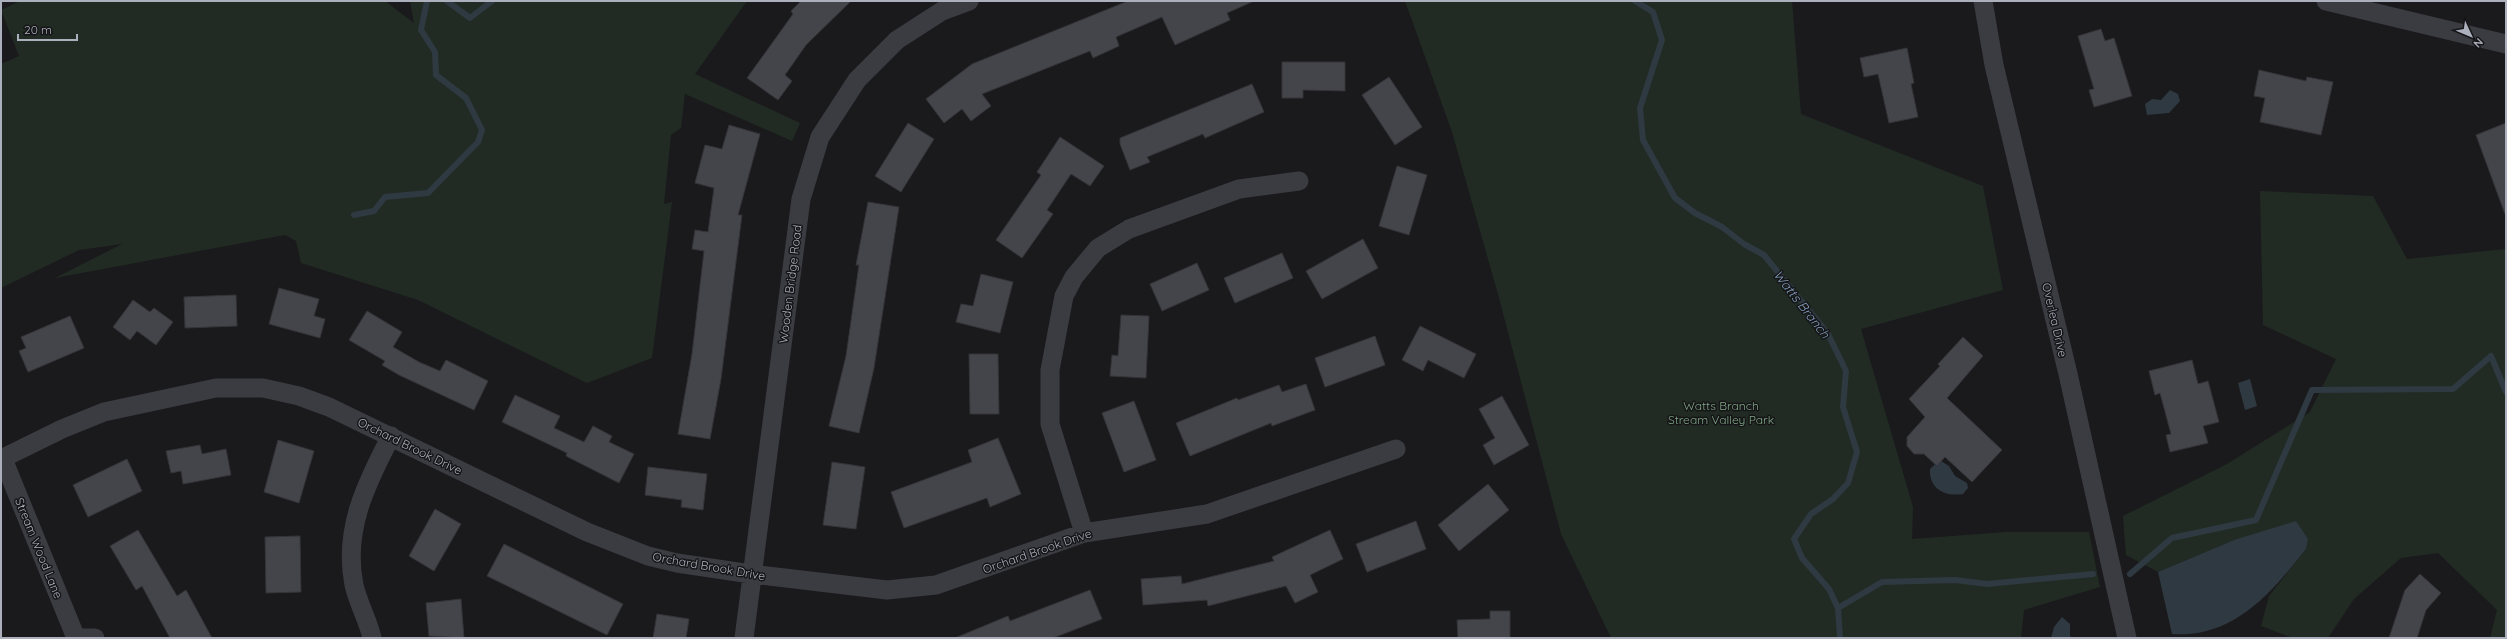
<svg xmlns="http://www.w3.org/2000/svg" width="2507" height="639" font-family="Quicksand,sans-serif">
<rect width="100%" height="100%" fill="#1a1a1c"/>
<!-- green -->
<path fill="#212b23" d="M20 1H385L414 23 410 1H747L695 74 800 123 792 141 685 94 681 128 671 135 664 204 672 202 652 358 587 383 418 300 301 263 296 241 285 235 55 278 122 244 79 250 1 288V64L19 56 1 10Z
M1405 1H1792L1801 114 1983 186 2003 290 1861 329 1913 507 1912 539 2006 532H2089L2100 587 2024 610 2021 638H1611L1561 534 1499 298 1452 132Z
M2260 191 2373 196 2407 259 2506 249V638H2490L2497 610 2438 553 2401 558 2354 599 2328 638H2293L2261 626 2269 596 2306 549 2234 540 2158 572 2126 555 2123 516 2227 464 2310 412 2336 359 2263 325Z"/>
<!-- water -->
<path fill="#2f3942" d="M2170 90 2178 94 2180 101 2169 113 2147 115 2145 104 2152 99 2161 100Z
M2250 379 2257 406 2245 410 2238 383Z
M1941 461 1949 466 1955 476 1967 483 1968 488 1963 494C1945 497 1929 489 1930 469L1937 462Z
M2296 521 2308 539 2306 549C2273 591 2234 639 2172 634L2158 572 2234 540Z
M2062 617 2070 624V636L2072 638H2051L2054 627Z"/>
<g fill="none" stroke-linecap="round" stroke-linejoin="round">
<!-- stream -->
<path stroke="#2f3942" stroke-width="6" d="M447 1 470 18 492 1
M1635 1 1653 12 1662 40 1640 108 1643 140 1675 198 1695 213 1722 227 1744 244 1764 255 1828 334 1846 371 1843 407 1857 452 1848 483 1833 499 1811 514 1794 539 1802 558 1829 589 1838 608 1840 638
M354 215 374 211 385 197 428 193 478 142 482 130 466 98 436 75 435 52 421 30 427 1
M2130 574 2172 538 2256 520 2312 390 2453 389 2491 356 2506 392
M1838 608 1882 582 1955 580 1987 584 2093 574"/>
</g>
<!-- building -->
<path fill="#44454a" stroke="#343439" d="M801 1H851L806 45 785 75 792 81 778 100 747 78 793 14 791 11Z
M1128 1H1254L1227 13 1230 20 1175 45 1162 17 1116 37 1119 46 1093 58 1090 51 982 94 991 106 971 121 962 109 944 123 926 99 972 64Z
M2101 29 2105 41 2114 38 2132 96 2094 107 2089 90 2094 89 2078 36Z
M1907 48 1914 83 1911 84 1918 117 1889 123 1878 74 1864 77 1860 58Z
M1282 62H1345V91L1303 90V98H1282Z
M2259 70 2306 81 2307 77 2333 82 2321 135 2260 122 2265 98 2254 96Z
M1389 77 1422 127 1395 145 1362 95Z
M1252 84 1264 112 1205 138 1203 134 1147 157 1150 162 1130 170 1120 144V138Z
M908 123 934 139 901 192 875 176Z
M2506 123V214H2505L2476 135Z
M729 125 760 134 738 215H742L721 379 710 439 678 434 692 354 704 251 692 249 695 230 708 232 714 188 695 183 705 145 722 149Z
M1060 137 1104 166 1090 186 1071 174 1047 210 1053 214 1022 258 996 240 1041 175 1037 172Z
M1397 166 1427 175 1409 235 1379 226Z
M868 202 899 207 874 368 859 433 829 426 846 356 859 265H856Z
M1363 239 1378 268 1322 299 1306 271Z
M1282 253 1293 278 1235 303 1224 278Z
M1197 263 1209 290 1162 311 1150 284Z
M981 274 1013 282 1000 333 956 322 961 304 973 306Z
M279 288 319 299 314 316 325 319 320 338 269 324Z
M236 295 237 326 185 328 184 297Z
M133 300 150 312 154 308 173 322 156 345 137 331 130 340 113 327Z
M367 311 402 332 393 347 419 362 440 371 446 360 488 381 474 410 399 375 382 365 385 361 349 340Z
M1121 315 1149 316 1146 378 1110 376 1112 355 1118 356Z
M70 316 84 348 28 372 19 351 26 348 21 337Z
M1420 326 1476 354 1464 378 1428 360 1423 371 1402 360Z
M1375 336 1385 365 1325 387 1315 358Z
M1963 337 1983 356 1947 398 2002 450 1972 482 1945 457 1937 466 1924 454H1914L1907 446V437L1925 417 1909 399 1940 366 1938 364Z
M969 354H998L999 414H970Z
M2192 360 2198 384 2208 381 2219 422 2203 426 2208 443 2170 452 2166 435 2171 434 2160 393 2155 395 2149 371Z
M1306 384 1315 410 1272 426 1271 423 1190 456 1176 423 1237 398 1238 400 1279 385 1282 392Z
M515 395 560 416 554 428 584 442 593 426 612 436 609 442 634 454 619 483 566 456 567 453 502 422Z
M1502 396 1529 445 1494 465 1483 445 1495 438 1479 409Z
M1134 401 1156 460 1124 472 1102 413Z
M998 438 1021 494 990 507 987 498 904 528 891 492 972 462 968 450Z
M278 440 314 451 299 503 264 492Z
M200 445 202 454 226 449 231 475 183 484 181 471 171 473 166 451Z
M127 459 142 491 88 517 73 485Z
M832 462 865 467 856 529 823 525Z
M648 467 707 474 703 510 681 507 682 500 645 495Z
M1488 484 1509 510 1459 551 1438 525Z
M435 509 461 524 434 571 409 556Z
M1416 521 1426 549 1367 572 1356 544Z
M138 530 177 596 186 590 212 638H170L142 586 136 590 110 546Z
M1330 530 1343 559 1310 575 1318 592 1295 603 1286 586 1208 606 1207 600 1143 605 1141 579 1181 576 1182 584 1274 561 1272 557Z
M300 536 301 592 266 593 265 537Z
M504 544 623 604 607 635 487 576Z
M2420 574 2441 593 2426 610 2417 638H2389L2405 590Z
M1090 590 1102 619 1053 638H955L1008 616 1010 621Z
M461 599 464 638 429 636 426 603Z
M1490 611H1510V638H1458L1457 620 1490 619Z
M657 614 689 619 686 638H653Z"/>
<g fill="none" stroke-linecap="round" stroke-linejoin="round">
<!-- street -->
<path stroke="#3b3c42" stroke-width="19" d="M1983 1 1994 65 2068 374 2127 638
M2326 1 2506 44
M1 459 62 429 104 412 216 388H263L299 396 329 407 587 532 648 556 677 563 751 574 887 590 936 585 1084 533 1207 514 1396 449
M3 459 76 638
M1084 533 1050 424V370L1064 296 1074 277 1098 248 1129 229 1239 189 1299 181
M80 638H95
M372 638C368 620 358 603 354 585 343 530 366 484 391 436
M744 638 801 199 820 137 857 80 897 40 942 11 969 1"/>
</g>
<g text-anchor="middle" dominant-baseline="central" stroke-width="3" stroke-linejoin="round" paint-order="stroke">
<!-- street labels -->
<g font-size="12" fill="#acb0bd" stroke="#151518">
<text transform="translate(790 284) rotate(-83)">Wooden Bridge Road</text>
<text transform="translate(2055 320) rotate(77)">Overlea Drive</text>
<text transform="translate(410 446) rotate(26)">Orchard Brook Drive</text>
<text transform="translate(39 548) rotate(68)">Stream Wood Lane</text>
<text transform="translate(1037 551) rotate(-19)">Orchard Brook Drive</text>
<text transform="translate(709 566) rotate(10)">Orchard Brook Drive</text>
</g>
<!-- park labels -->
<g font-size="12" fill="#82a886" stroke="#151518">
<text x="1721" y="405">Watts Branch<tspan x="1721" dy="14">Stream Valley Park</tspan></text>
</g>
<!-- water labels -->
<g font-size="13" font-style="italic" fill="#829db9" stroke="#151518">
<text transform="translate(1802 304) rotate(52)">Watts Branch</text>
</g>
</g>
<!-- border -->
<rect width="2507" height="639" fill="none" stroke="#acb0bd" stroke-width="4"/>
<!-- north arrow -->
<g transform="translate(2471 36) rotate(134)" stroke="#151518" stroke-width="3" paint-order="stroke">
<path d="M0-3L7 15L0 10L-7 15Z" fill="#acb0bd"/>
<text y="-6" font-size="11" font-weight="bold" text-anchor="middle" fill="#acb0bd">N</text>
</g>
<!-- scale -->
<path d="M18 34v6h59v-6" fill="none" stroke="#acb0bd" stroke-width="2"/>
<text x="24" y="34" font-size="12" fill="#acb0bd" stroke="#151518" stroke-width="3" paint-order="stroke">20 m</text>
</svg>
